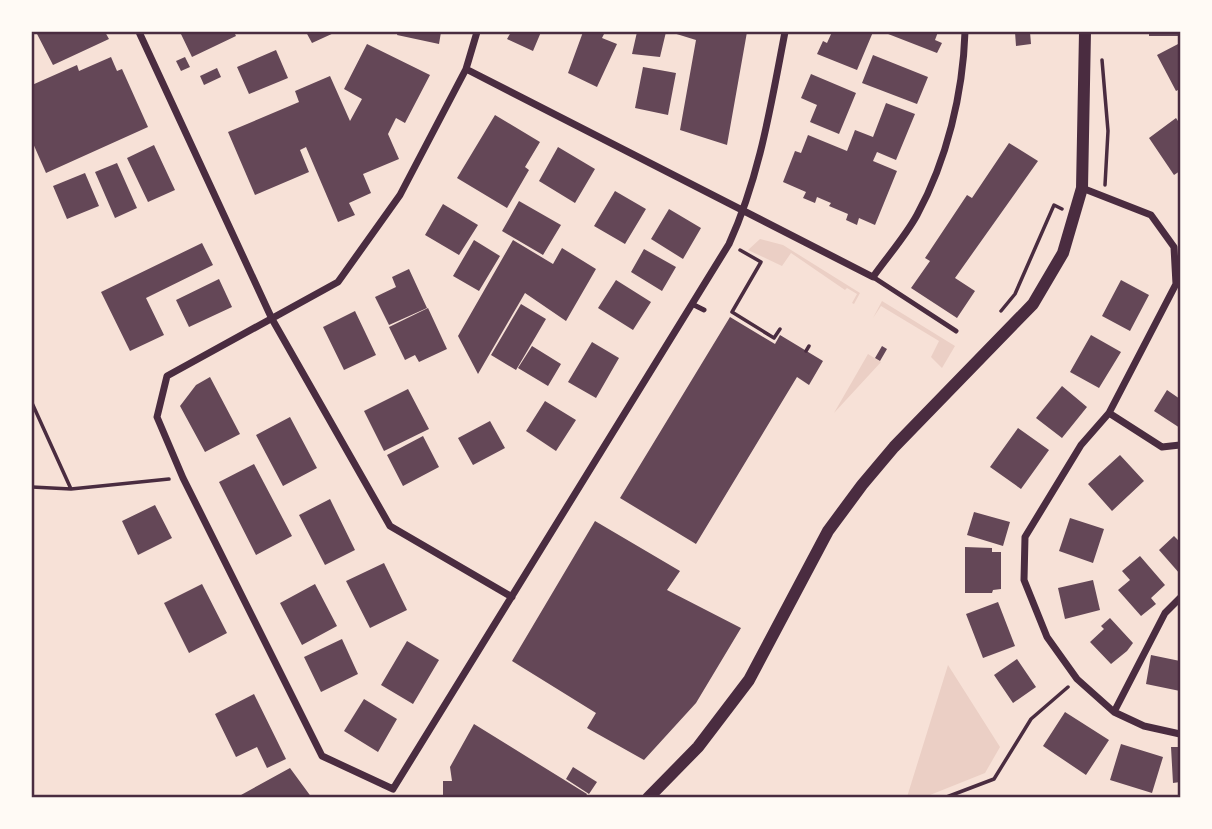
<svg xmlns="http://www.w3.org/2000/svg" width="1212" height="829" font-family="'Open Sans',sans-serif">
<rect width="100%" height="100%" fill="#f7e1d7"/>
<!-- green -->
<path fill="#ebcfc5" d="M760 239 783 245 860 293 854 304 852 303 857 294 847 288 845 290 791 253 782 266 748 250Z
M882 301 955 346 942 368 931 357 939 341 881 306 873 318Z
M868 354 881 362 834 413Z
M948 665 1000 747 985 773 925 797H907Z"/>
<!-- building -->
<path fill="#644757" d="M36 32H105L109 39 53 65Z
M180 32H234L236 36 192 57Z
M306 32H336L312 43Z
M398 32H441L439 44 397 35Z
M511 32H541L533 51 507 39Z
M583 32H605L602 38 617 44 597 87 568 73Z
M637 32H666L660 57 632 54Z
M670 32H747L727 145 680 130 696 40Z
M832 32H873L857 70 817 54 823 41 827 43Z
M883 32H938L935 40 942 43 937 53Z
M1015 32H1030L1031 44 1016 46Z
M1149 32H1180V36H1149Z
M1180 43V89L1176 91 1157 55Z
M367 44 430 75 405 123 396 118 388 134 399 159 363 174 371 193 349 203 355 215 338 222 306 147 300 150 309 172 255 195 228 132 299 102 295 91 330 76 350 121 362 99 344 89Z
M276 50 288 78 249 94 237 67Z
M873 55 928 77 917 104 862 83Z
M111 57 117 71 122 69 148 127 46 173 32 141V85L77 65 79 71Z
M185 57 190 67 181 71 176 61Z
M643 67 676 73 668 115 635 108Z
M217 68 221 77 204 85 200 76Z
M811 74 856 93 839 134 810 122 817 105 801 98Z
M886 103 915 114 896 160 877 152 873 161 897 171 875 225 859 218 857 225 846 220 848 214 829 206 831 203 817 197 815 203 803 198 806 192 783 182 795 151 801 153 808 135 847 151 855 130 873 137Z
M495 115 540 142 525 167 529 170 507 208 457 178Z
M1176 118 1180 124V171L1174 175 1149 138Z
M1009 143 1038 161 955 278 975 291 957 318 911 288 930 261 925 258 967 195 972 198Z
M154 145 175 190 148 202 127 158Z
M558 147 595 169 575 203 539 181Z
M117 163 137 208 115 218 95 172Z
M85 173 99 206 67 219 53 186Z
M615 191 646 209 625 244 594 226Z
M519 201 561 225 543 255 502 231Z
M443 204 478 225 459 255 425 235Z
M669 209 701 228 683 259 651 239Z
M474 240 500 256 479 291 453 276Z
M513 240 553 264 562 248 596 269 566 321 525 293 478 374 458 336Z
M202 243 213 265 146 298 164 335 130 351 101 292Z
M644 249 676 267 662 291 631 272Z
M409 269 427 308 389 325 375 297 396 287 392 277Z
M219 279 232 307 189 327 176 300Z
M616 280 651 302 633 330 598 308Z
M1121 280 1149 295 1130 331 1102 316Z
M521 304 546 319 516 370 491 355Z
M428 308 447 349 419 362 415 355 405 360 389 327Z
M355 311 376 355 344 370 323 327Z
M730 317 775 344 780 335 823 361 809 385 797 377 696 544 620 498Z
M1091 335 1121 352 1099 388 1070 372Z
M592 342 619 358 596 398 568 382Z
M532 346 561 364 548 386 518 368Z
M882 346 887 349 880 361 875 358Z
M210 377 240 434 205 452 180 406 196 385Z
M1062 386 1087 407 1062 438 1036 418Z
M408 389 429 429 384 451 364 411Z
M1167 390 1180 399V428L1154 411Z
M545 401 576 420 556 451 526 431Z
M290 417 317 468 283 486 256 435Z
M490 421 505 448 473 465 458 438Z
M1018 428 1049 450 1021 489 990 467Z
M423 436 439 467 403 486 387 455Z
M1120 455 1144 481 1112 511 1088 484Z
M254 464 292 536 256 555 219 482Z
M330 499 355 550 325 565 299 515Z
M155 505 172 538 138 555 122 521Z
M974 512 1010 522 1003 546 967 535Z
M1070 518 1104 529 1093 563 1059 551Z
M595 521 680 571 667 590 741 628 696 703 644 760 587 728 596 713 512 661Z
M1174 536 1180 542V574L1159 550Z
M965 547 992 548V552H1001V589L993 590 992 593H965Z
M1140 556 1165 585 1151 598 1156 604 1141 616 1118 590 1130 580 1122 571Z
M384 563 407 610 370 628 346 581Z
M1093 580 1100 610 1065 619 1058 588Z
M202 584 227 633 189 653 164 603Z
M315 584 337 626 302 645 280 603Z
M998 602 1015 646 983 658 966 614Z
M1110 618 1133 643 1127 651 1111 664 1090 642 1104 629 1101 626Z
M342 639 358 674 321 692 304 657Z
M407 641 439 660 413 704 381 685Z
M1151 655 1180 661V691L1146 684Z
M1017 659 1036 687 1013 703 994 675Z
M254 694 286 759 267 768 257 747 236 757 215 714Z
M364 699 397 719 378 752 344 731Z
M1065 712 1109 740 1086 775 1043 746Z
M474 724 587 794 585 798H443V781H452L450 767Z
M1121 744 1163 757 1152 793 1110 780Z
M1171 747H1180V782L1173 783Z
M573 767 597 782 589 794 566 779Z
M290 768 312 798 241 795Z"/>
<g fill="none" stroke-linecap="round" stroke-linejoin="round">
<!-- path -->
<path stroke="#4a2c40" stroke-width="3.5" d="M1102 60 1108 131 1105 185
M740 250 761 262 732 312 774 338 780 329
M1001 311 1015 294 1054 205 1062 209
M806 351 809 346
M32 403 71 489
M32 487 71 489 169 479
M944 798 994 779 1031 719 1068 687"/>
<!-- service -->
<path stroke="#4a2c40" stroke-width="5" d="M873 277 956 331
M694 305 704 310"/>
<!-- minor -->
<path stroke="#4a2c40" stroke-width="7" d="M139 32 272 319 390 526 512 597
M466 69 873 277C887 257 905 237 917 215 947 160 963 93 965 32
M1082 188 1151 215 1174 247 1176 284 1109 413 1081 445 1025 537 1024 580 1047 637 1077 679 1114 712 1144 726 1180 734
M1109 413 1162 447 1180 445
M1114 712 1165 613 1180 598
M393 789 322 756 183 478 157 417 167 376 338 282 400 195 466 69 477 32
M393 789 729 244C760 176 771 104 785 32"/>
<!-- tertiary -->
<path stroke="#4a2c40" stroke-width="12" d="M648 798 698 747 749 680 828 531 862 485 894 447 1033 304 1063 253 1082 188 1085 32"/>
</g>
<!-- border -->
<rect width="1212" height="829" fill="none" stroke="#fffaf5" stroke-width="66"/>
<rect x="33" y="33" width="1146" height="763" fill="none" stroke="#4a2c40" stroke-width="2.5"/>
</svg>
